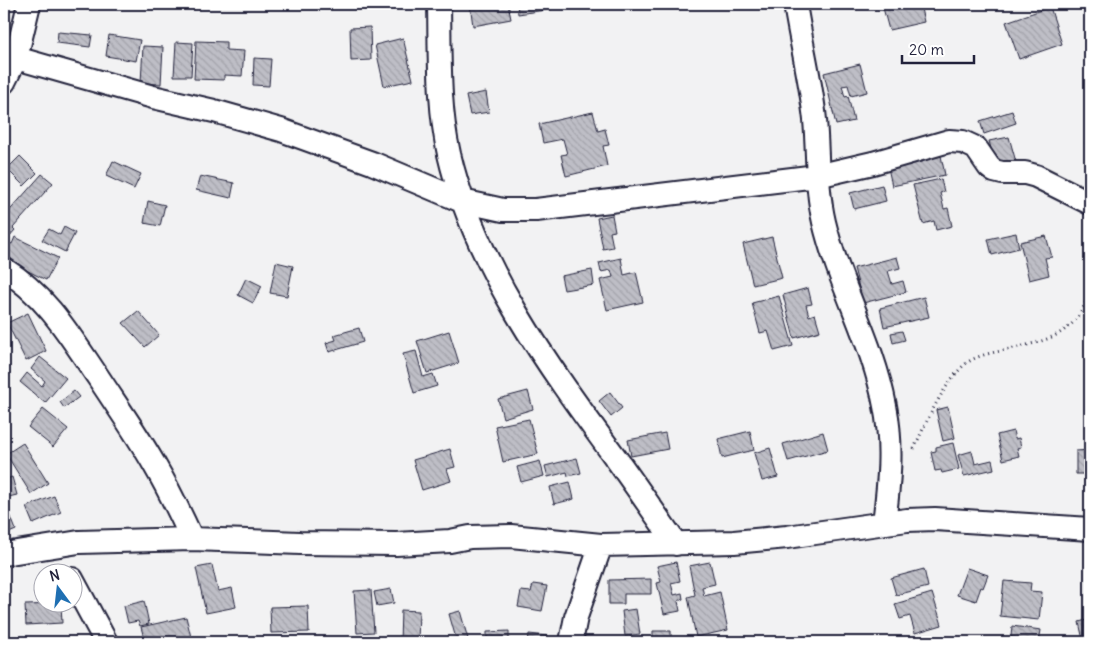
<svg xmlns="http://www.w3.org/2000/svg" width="1094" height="646" font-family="Delius,sans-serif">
<defs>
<pattern id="building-back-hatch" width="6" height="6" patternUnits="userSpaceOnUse" patternTransform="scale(1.25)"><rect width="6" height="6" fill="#bebec6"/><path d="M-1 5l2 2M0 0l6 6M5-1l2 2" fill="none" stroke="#a3a3ab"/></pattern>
</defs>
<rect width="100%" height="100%" fill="#f2f2f3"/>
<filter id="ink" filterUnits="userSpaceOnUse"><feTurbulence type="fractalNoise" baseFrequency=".02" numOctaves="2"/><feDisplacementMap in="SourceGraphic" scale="10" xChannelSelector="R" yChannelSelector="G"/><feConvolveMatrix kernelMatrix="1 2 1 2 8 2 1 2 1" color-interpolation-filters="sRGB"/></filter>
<g filter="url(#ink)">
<!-- building -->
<path fill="url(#building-back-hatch)" stroke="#22223b" d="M470 4H508L511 19 473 26Z
M517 4H551L552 9 518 14Z
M882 4H920L924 22 889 30Z
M1050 7 1062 44 1019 59 1006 22Z
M370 27 371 60 351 61 350 28Z
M58 32 92 35 90 47 57 43Z
M109 35 140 40 136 61 106 56Z
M403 38 413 80 384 86 375 45Z
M196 41 226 42V50L244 51 242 76 224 75V80L194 79Z
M176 42 193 43 191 76H174Z
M143 46 163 47 161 84 141 83Z
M254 58 271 59 269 86 253 85Z
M860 64 867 92 851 96 848 85 842 86 845 97 848 96 854 121 836 125 824 73Z
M486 92 489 112 470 115 466 96Z
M1012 111 1016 123 984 134 980 121Z
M593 112 598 131 605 129 609 145 603 146 607 166 566 176 561 155 567 154 563 139 543 143 539 124Z
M1009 137 1016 162 996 167 989 141Z
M1090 141V160H1089L1085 142Z
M940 151 945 175 892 186 887 163Z
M20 156 37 173 24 186 7 169Z
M113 161 141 174 134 189 106 176Z
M42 174 53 183 13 228 15 230 8 238 4 234V217Z
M200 176 234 183 231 198 196 190Z
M941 179 944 192 940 193 944 209 948 208 952 226 936 230 934 221 923 224 913 185Z
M882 185 886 201 854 209 850 193Z
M148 201 165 205 160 226 144 223Z
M612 215 615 231 610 232 613 247 603 249 597 218Z
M64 227 75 233 65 252 42 240 49 229 60 235Z
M1016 233 1019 248 992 255 988 239Z
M1046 236 1052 257 1045 258 1049 275 1029 280 1020 242Z
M15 237 58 258 46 280 4 259V240L12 244Z
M772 237 782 278 753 285 743 244Z
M897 257 900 268 888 271 892 284 903 281 906 292 863 303 854 268Z
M621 258 624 275 636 272 643 302 607 310 600 280 613 277 611 270 601 272 599 263Z
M276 262 293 266 287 296 270 293Z
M592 270 594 285 564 290 561 276Z
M246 278 262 286 253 303 238 295Z
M808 288 812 304 806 305 809 316 815 314 820 331 794 338 783 295Z
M779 296 793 346 774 351 768 331 760 333 752 303Z
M924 297 929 317 884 327 880 308Z
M138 311 159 335 145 347 123 323Z
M28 313 46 351 26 361 7 323Z
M359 328 363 342 329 352 326 343 336 340 334 335Z
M449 331 459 363 427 373 417 341Z
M902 331 905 340 893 343 891 333Z
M416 351 423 377 433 374 437 386 414 393 403 354Z
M40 357 66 378 45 403 20 382 27 373 42 386 45 381 31 369Z
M74 391 79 397 64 408 60 402Z
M528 391 533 409 503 418 498 399Z
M610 392 622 408 611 417 599 401Z
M948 407 955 438 943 441 936 410Z
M43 409 68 429 53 447 28 427Z
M529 419 538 454 503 462 495 426Z
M750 431 754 450 722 458 718 439Z
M1013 431 1015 439 1019 438 1021 447 1017 448 1019 456 1003 460 997 435Z
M823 432 828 450 788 461 783 444Z
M665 433 668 449 631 456 628 440Z
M23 443 48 483 31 494 6 454Z
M953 443 959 469 942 473 941 470 935 471 931 452 936 451V447Z
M770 448 778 477 762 481 754 453Z
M450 449 455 467 447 469 451 481 422 490 413 460Z
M1090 450V474H1076V451Z
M972 451 975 464 992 460 994 469 964 476 958 455Z
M577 458 581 473 568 476 567 472 548 477 545 466Z
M540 461 544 476 521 482 517 467Z
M12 477 17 495 4 498V480Z
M570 482 574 499 554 504 550 487Z
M54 496 61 512 33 524 26 507Z
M7 507 16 530 4 535V508Z
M676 562 680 581 671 583 674 595 682 593 683 599 678 601 680 611 664 614 657 583 661 582 657 566Z
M710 562 715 584 702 587 704 596 720 592 728 630 696 637 688 597 695 595 689 566Z
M212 565 218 591 232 588 236 607 206 613 196 568Z
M967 568 988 575 983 588 981 587 976 601 957 595Z
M924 569 928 587 896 595 891 578Z
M651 579V594H624V604H609V580Z
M1004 581 1031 583 1030 591 1042 592 1039 620 1000 616Z
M533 584 547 586 542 611 518 607 521 591 531 592Z
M391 589 394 603 377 606 374 592Z
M371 590 374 632 357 633 354 591Z
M932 593 942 625 915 633 910 616 900 619 895 604Z
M144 601 149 624 140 626 138 621 128 623 124 606Z
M61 604 62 623 26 625 25 605Z
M308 606 309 632 271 633 270 607Z
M636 609 640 634 625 636 622 611Z
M401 610 419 611 418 642H400Z
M460 611 468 639 457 642 449 614Z
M186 617 192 641 145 642 141 627Z
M1090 619V639L1083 640 1079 622Z
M1012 626 1041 630 1039 642H1015L1016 638 1011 637Z
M509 631V642H487V632Z
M653 631H671V642H653Z
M529 634 547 636 546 642H528Z"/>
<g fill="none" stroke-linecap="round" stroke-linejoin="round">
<defs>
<path id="street" d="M439 4C440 54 438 106 449 154 475 266 549 367 615 457 636 486 656 515 676 544
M795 4C801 43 811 81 815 120 818 154 816 188 824 222 839 285 873 342 885 406 893 445 889 484 884 523
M16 58 153 97 214 111 281 130 372 163 462 201 503 210H536L817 176 873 163 949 141 963 142 976 148 989 167 994 171 1002 173H1025L1036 176 1090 203
M4 82 16 58 29 4
M4 269C47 296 70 336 98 377 117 406 137 434 154 464 168 488 180 513 192 539
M4 554 79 542 192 539 300 543 396 544 450 541 470 537 511 536 601 545 734 542 787 537 907 520 935 519 1090 529
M72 579 106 642
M571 642 576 617 601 545"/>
</defs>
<!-- street casing -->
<use href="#street" stroke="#22223b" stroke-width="26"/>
<!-- path -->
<path stroke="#22223b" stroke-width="3" stroke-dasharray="1 4" stroke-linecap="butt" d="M914 449C925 424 946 378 968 362 977 356 990 353 1001 351 1033 343 1069 340 1084 306 1087 299 1088 291 1090 284"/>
<!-- street -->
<use href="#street" stroke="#fff" stroke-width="22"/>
</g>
</g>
<!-- margin -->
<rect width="1094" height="646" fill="none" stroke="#fff" stroke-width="20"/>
<rect x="10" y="10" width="1074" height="626" fill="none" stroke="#22223b" stroke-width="2" filter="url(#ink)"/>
<!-- north arrow -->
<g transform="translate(58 588) rotate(345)"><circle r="24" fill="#ffffff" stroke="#a7a7b1"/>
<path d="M0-4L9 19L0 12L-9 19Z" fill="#1f6fb2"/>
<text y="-8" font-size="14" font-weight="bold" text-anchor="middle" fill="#22223b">N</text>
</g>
<!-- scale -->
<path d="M902 55v8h72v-8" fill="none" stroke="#22223b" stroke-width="2.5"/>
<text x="909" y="55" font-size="15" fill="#22223b" stroke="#ffffff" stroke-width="4" paint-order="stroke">20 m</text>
</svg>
